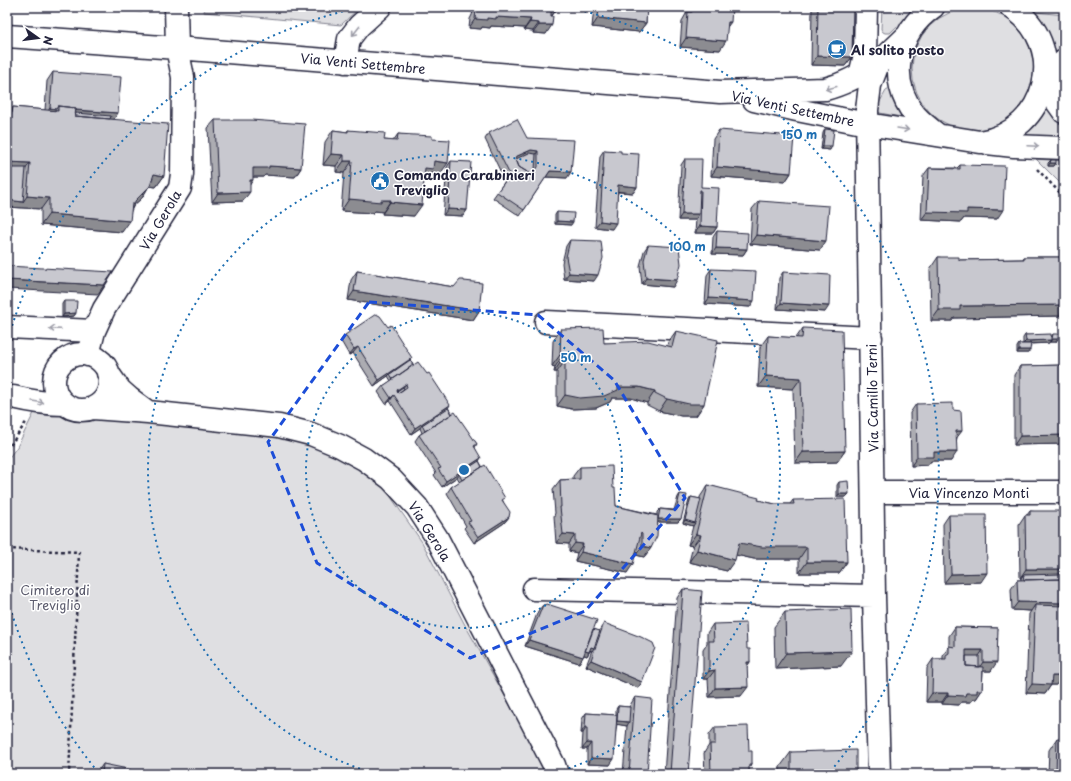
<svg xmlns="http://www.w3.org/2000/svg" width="1071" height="781" font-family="'Playpen Sans',sans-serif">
<rect width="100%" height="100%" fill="#fff"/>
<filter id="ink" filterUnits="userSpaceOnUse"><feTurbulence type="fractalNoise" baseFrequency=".025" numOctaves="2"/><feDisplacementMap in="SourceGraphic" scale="8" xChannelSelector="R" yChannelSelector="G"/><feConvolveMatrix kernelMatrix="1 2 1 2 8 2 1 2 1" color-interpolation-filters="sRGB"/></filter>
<g filter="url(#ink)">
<!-- green -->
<path fill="#dfdfe2" stroke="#80808e" d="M204 7H360L341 25 204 12Z
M882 7H917L890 33H885L883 32 881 29Z
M912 69a61 61 0 1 1 122 0a61 61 0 1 1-122 0Z
M1035 12 1064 15V56H1055C1053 39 1045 26 1034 13Z
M887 89 891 90 903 115 901 117 880 113 878 111V105Z
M1051 105 1064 126V139L1021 136 1034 125Z
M1036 159 1064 161V187Z
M38 405 182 423 280 434 326 447 382 484 422 542 464 623 544 766 545 774H7V460L17 447Z"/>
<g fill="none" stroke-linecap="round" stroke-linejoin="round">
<defs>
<path id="minor" d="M933 7C897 32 887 80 915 115 922 123 930 129 938 135
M7 36 177 48 720 92 825 89C845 84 861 74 878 64
M345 62 349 39 359 26 380 7
M860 75 865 55 866 7
M1044 84 1064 112
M1044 84 1064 61
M754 100 797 110 867 124 980 142C1048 132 1070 45 1011 7
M987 143 1014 146 1064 148
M546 322 871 338
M7 327 94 331
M54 382a28 28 0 1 1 56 0a28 28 0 1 1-56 0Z
M88 355 94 331 104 309 180 188 182 174 183 77 177 48 176 7
M13 397C30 401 47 404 64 404
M93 408 148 412 129 398 120 390 108 373
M148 412 279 426 311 434 340 446 364 459 391 479 417 507 437 538 554 765 557 774
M873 492H1064
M534 589 874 596
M879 774 874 596 867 110 870 85 878 64 907 36"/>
</defs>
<!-- minor casing -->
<use href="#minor" stroke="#22223b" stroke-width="25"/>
<!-- path -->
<path stroke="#22223b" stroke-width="2.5" stroke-dasharray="3 3" stroke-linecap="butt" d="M1037 169 1064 197
M7 450 27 421
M7 549 79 552 69 774"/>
<!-- minor -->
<use href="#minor" stroke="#fff" stroke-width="22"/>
</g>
<!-- wall -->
<path fill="#acacb2" stroke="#22223b" d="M467 7H557L556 10 552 16 546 34 533 33V31L524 30 525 28 491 26 490 28 482 27 481 29 469 28 470 19 472 15 473 12 467 11Z
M594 7H647L646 23 639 32 592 27Z
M687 7H732L727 27 720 50 680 47 682 21 686 14Z
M812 7H853L852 57 845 66 811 65Z
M53 72 113 120 164 176 156 187 149 186 142 198 134 205 132 209 122 232 41 225V209L7 207 9 113 13 107 45 110 47 81Z
M215 120 301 168 295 177 265 175 263 177H253L243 201 212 202 208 128Z
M825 129 830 150 821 149 823 133Z
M333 130 347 132 348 130 384 140 393 141 398 134 432 139 440 174 431 173 425 181 424 180 414 216 382 214 383 212 375 211 373 213 341 211 344 173 336 172V166L323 165 325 142Z
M719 130 791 173 785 182 711 176 713 139Z
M489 133 527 138 567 178 546 177 520 216 493 198 505 181 485 139Z
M604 150 621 153 637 187 633 193 618 192 612 229 595 227 600 156Z
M685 159 701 187 717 227 713 233H695L696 219 695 220H678L681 165Z
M1051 160 1056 163 1054 166H1048V163Z
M451 161 467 210 463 216 443 215 447 167Z
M960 165 997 219 964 218 961 222 921 220 923 176 929 168H957Z
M759 201 820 250 750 244 752 209Z
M557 212 571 225 555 224V215Z
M717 231 747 249 743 255 712 254 713 237Z
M570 240 594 281 564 279 562 263 566 246Z
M648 245 673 287 642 284 640 266 644 251Z
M938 257 959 260 1023 259 1024 257H1064V309L1059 316 954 318 952 321H931L930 269Z
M711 269 750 307 705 304 707 275Z
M357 271 454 287 464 281 479 311 473 320 348 300 351 280Z
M783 272 825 312 777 309 779 278Z
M64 301 76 313 74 316 62 317V304Z
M803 328 845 451 837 462 795 463 793 389 758 387 760 347 768 336 796 338Z
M561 329 604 343 667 346 668 342 676 331 704 404 696 416H681L659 411 647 405V403L631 398H612L610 402 596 408 572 409 557 406V372H554L555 367 552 366 553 341Z
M1053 334 1056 342H1050V341L1049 343 1031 344 1028 353H1017V347L1019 344H1023V338L1025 335 1051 337Z
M345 335 410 360 477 444 475 447 479 461 503 501 509 517 504 523 474 543 464 528 466 526 447 493 451 487 460 482 457 477 442 487 434 475 436 473 415 441 419 435 422 433 420 428 411 434 390 401 386 404 378 392 383 386 391 381 388 376 374 386 353 353 349 355 341 341Z
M1064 365V444L1014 445V375L1020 366Z
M916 404 953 410 957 438 951 461H931L928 465 911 466 910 413Z
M580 467 613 488 616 506 657 515V512L660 509 674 510 678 497 680 494 678 522H658L651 548 644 557 636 555V552L627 573 575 561 577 553 569 551V544L556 543 554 516 555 513 553 489 560 480 573 479V476Z
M839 482 846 497H837V485Z
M708 485 758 500 775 504H790L793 500 847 562 839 573H799V559H754L736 555 727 571 689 562 693 546 688 545 693 526 683 523 689 500 691 497 700 499V497Z
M1030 511 1064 515V572L1061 577V579L1064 575V625L1056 685H1051L1045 694 1026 693 1029 614 1031 611 1012 610 1011 589 1017 580H1021V578H1020L1019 524 1025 515H1027Z
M949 515 981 582 944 583 943 524Z
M683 589 688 774H664L677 598Z
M543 605 593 629 599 631 604 623 642 682 638 688 586 666 592 650V651H590L587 656 584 655 579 663 525 646 538 611Z
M785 612 841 666 775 669 774 627Z
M713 624 747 649 750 662 747 666 741 696 709 697 708 679H703V650L707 644V633Z
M955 627 998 628 991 671H983L982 690 976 699H973L971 702H961L959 705 942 704V702H926L927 668 933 659H943V655L949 647V636Z
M635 697 647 774H623L627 726 617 724 610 765 587 764V749H582L583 733H581L582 719 586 713 616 715V709L618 706 629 707Z
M715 727 749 751 752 764 749 768V774H705L704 753 709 745V735Z
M1057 738 1064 774H1048L1049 750Z
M791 752 856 774H780V767Z
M103 764 141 774H96Z"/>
<!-- shaded-wall -->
<path fill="#8c8c91" stroke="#22223b" d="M106 7H146L142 12 104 9Z
M469 7H476L473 12 467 11Z
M551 9 556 10 550 18Z
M496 17 531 19 525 28 491 26 490 28 482 27 481 29 469 28 475 19Z
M598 18 646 23 639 32 592 27Z
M530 22 539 23 533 31 524 30Z
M728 22H731L725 30Z
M539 25H552L546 34 533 33Z
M686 38 726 41 720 50 680 47Z
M817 56 852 57 845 66 811 65Z
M50 108 56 109 50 117H44Z
M58 109 118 113 112 122 58 111Z
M823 146H832L830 150 821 149Z
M531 150 538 151 534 157 514 162 515 157Z
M331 154 344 155 336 166 323 165Z
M344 161H352L344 173 336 172Z
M434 161 448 163 440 174 431 173 425 181 417 180 425 168Z
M7 162 30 163 22 174H7Z
M1050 163H1056L1054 166H1048Z
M269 166 301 168 295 177 265 175 263 177H247L253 168Z
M717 167 791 173 785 182 711 176Z
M550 171 571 172 567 178 546 177Z
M154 174 164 176 156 187 149 186 142 198 134 205 127 216 124 215Z
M250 180H253L247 189Z
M618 185 637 187 633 193 614 191Z
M250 192 243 201 212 202 218 193Z
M27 196 49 198 41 209 7 207V200L23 202Z
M349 199 381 200H391L383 212 375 211 373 213 341 211Z
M390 202 422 205 414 216 382 214Z
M448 209 467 210 463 216 443 215Z
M967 209 1003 210 997 219 964 218 961 222 921 220 927 212Z
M49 214 130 221 122 232 41 225Z
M682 214H699L695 220H678Z
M557 221 573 222 571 225 555 224Z
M600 221 616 223 612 229 595 227Z
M700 226 717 227 713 233H695Z
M756 235 826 241 820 250 750 244Z
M716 248 747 249 743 255 712 254Z
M569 273 598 275 594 281 564 279Z
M646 278 677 280 673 287 642 284Z
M7 280 104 285 98 294 7 289Z
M354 291 479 311 473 320 348 300Z
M709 298 754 301 750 307 705 304Z
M781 303 829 306 825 312 777 309Z
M1064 305V309L1059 316 954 318 952 321H931L939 310 960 306Z
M76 313 74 316 62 317 64 314Z
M1052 339H1058L1056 342H1050Z
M1051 340 1049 343 1023 344 1026 341Z
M358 347 353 353 349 355 354 349Z
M1019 350H1030L1028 353H1017Z
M560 355H563L555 367 552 366Z
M412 358 408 364 390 374 388 376 374 386 379 380Z
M562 360 565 361 557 372H554Z
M766 376 801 378 793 389 758 387Z
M406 384 401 390 395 393 397 390Z
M618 387H639L655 391 647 403 631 398H612L610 402 596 408 572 409 557 406 565 395Z
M394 395 390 401 386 404 391 398Z
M667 399 704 404 696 416H681L659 411Z
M450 405 446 411 422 425 420 428 411 434 415 428Z
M956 431H962L955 440Z
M1064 435V444L1014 445 1020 436Z
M845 451 837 462 795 463 803 452Z
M934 452H957L951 461H931L928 465 911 466 917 457Z
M481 458 477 464 459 474 457 477 442 487 446 481Z
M839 494H849L846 497H837Z
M509 517 504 523 474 543 478 537Z
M658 519H681L678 522H656Z
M685 520 695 523 693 526 683 523Z
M563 534 575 535 569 544 556 543Z
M696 534 701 535 693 546 688 545Z
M575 543 583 544 577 553 569 551Z
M739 543 807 547 799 559H754L731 554Z
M642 546 651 548 644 557 636 555Z
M697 550 735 560 727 571 689 562Z
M581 552 633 564 627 573 575 561Z
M807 562H847L839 573H799Z
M1026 569H1064V572L1060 577 1023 575 1021 578H1020Z
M987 573 981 582 944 583 951 574Z
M1018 602 1064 603V612L1035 605 1031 611 1012 610Z
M529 640 583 657 579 663 525 646Z
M591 647 594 648 592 651 589 650Z
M966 650H983L977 659H962Z
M584 651 589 652 587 656 582 654Z
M852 651 841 666 775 669 786 653Z
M591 660 642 682 638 688 586 666Z
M747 662H750L744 671Z
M983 662H997L991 671H977Z
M715 670 708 679H703L709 671Z
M1052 676H1063L1056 685H1051L1045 694 1026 693 1032 684Z
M748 687 741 696 709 697 715 688Z
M977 690H982L976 699H973L971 702H961L959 705 942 704 948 695 966 693Z
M932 693H948L942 702H926Z
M617 721 629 722 627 726 615 724Z
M585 727H587L583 733H581Z
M587 743H591L587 749H582Z
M591 758 614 759 610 765 587 764Z
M749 764H752L746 772Z"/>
<!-- building -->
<path fill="#c8c8cf" stroke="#22223b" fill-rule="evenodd" d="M478 7H557L556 10 551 9V16H553L552 25H539V23L530 22 531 19 496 17V19L487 18V20L475 19 476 10 478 9Z
M599 7H647L646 23 598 18Z
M693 7H732L731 22H728L726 41 686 38 688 12H692Z
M818 7H853L852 57 817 56Z
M53 72 121 77 118 113 76 110V108L58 106 56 109 50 108Z
M58 106 76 108 75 116 168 124 164 176 154 174 150 186 135 201V204H132L130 221 49 214V198L27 196 30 163 7 162V113H12L13 107 58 111Z
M76 113 111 116 110 119 75 116Z
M517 119 527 138 574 140 571 172 550 171 524 210 497 192 510 175 489 133ZM531 150 538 151V167L532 175 519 167 515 157Z
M215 120H251L305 124 301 168 269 166V168H253V180H250V192L218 193Z
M825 129 834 130 832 146H823Z
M333 130 348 132V130L385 133 384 140 397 141 398 134 432 136V139L450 140 448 163 434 161 433 169 425 168 422 205 390 202 391 200H381V202L349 199 352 161H344V155L331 154Z
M719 130 794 136 791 173 717 167Z
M604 150 621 151V153L639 154 637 187 618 185 616 223 600 221Z
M529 153 536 154 535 170 532 175 519 167 516 159Z
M685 159H702L701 187 719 188 717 227 700 226 701 190H700L699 214H682Z
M1051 160H1056V163H1050Z
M451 161 471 162 467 210 448 209Z
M960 165 1005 166 1003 210 967 209V213L927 212 929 168 960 169Z
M7 168H26L23 202 7 200Z
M759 201 829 206 826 241 756 235Z
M557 212 574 213 573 222 557 221Z
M717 231 748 233 747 249 716 248Z
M570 240 601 241 603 258 598 275 569 273 566 257Z
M648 245 679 247 681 264 677 280 646 278 644 260Z
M938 257H959V260L1024 259V257H1064V305L960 306V310H939Z
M7 266 113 272 104 285 7 280Z
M711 269 756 271 754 301 709 298Z
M357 271 454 287 460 280H464V281L482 283 479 311 354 291Z
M783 272 830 275 829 306 781 303Z
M64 301H77L76 313 64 314Z
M376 314 380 316 388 327 391 325 412 358 379 380 358 347 354 349 345 335Z
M603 328 604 343 648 341 672 347 676 331 718 340 704 404H689L667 399 655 393V391L639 387H618V390L604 396 580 398 565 395V361L562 360 563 355H560L561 329Z
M803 328 842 330 845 451 803 452 801 378 766 376 768 336 802 338Z
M1051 334V340L1026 341 1025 335Z
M1053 334H1058V339H1052Z
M1019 344H1031L1030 350H1019Z
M410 360 413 365 393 379 390 374Z
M418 362 427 374 429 373 450 405 415 428 394 395 391 398 383 386ZM406 384 407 387 398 393 397 390Z
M1064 365V435L1020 436V366Z
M403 387 404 389 398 393 397 391Z
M953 403V410L961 411 962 431H956L957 452H934V457H917L916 404Z
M448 408 452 414 425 431 422 425Z
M455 412 477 444 474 446 481 458 446 481 438 469 441 468 419 435Z
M479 461 482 467 462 480 459 474Z
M485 465 505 498 502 500 510 512 509 517 478 537 468 522 471 521 451 487Z
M612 466 613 488H615L616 506 658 516 657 536 651 548 642 546V534L641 533 633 564 581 552 583 544 575 543V535L563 534 560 507H561L560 480 580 479V467Z
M848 481 849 494H839V482Z
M708 485 759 498 758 500 775 504H794L793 500 845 499 847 562H807V547H762L739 543 735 560 697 550 701 535 696 534Z
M680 494 687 495 681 519H658L660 509 676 511Z
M691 497 701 499 695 523 685 520Z
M1030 511H1062V515H1064V569H1026L1025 515H1030Z
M949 515H986L987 573 951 574Z
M1061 574V579L1024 580 1023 575Z
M1064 579V603L1018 602 1017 580Z
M683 589 702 591 688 774H670Z
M547 604 597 620 583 657 529 640 543 605Z
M1035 605 1064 606 1063 676H1052L1051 685 1032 684Z
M851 609 852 651 786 653 785 612Z
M604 623 641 637 653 643 655 648 642 682 591 660Z
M746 623 747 649H750V662H747L748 687 715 688V670L709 671V641H714L713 624Z
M955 627 998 628 997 662H983V650H966V666L983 667 982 690H977V693H966L965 696 948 695V693H932L933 659H946V655L949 653V646L955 647Z
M593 629 600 631 594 648 591 647 589 652 585 651Z
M966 656H979V667L966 666Z
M635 697 652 699 647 774H629Z
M618 706 630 707 629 722 617 721Z
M586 713 617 715 614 759 591 758V743H587V727H585Z
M748 726 749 751H752V764H749V774H716V773H711L710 744H715V727Z
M1057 738 1064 739V774H1056Z
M856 750V774H791V752Z
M103 764 128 769 141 774H102Z"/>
<!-- one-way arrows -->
<defs><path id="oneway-shaft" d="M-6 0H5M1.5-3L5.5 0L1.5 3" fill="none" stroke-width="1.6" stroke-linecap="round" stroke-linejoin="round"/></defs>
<g stroke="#9c9ca7">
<use href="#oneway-shaft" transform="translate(356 31) rotate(129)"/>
<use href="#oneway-shaft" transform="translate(831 88) rotate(166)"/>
<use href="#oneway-shaft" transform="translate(903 129) rotate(9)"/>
<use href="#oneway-shaft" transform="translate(1033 146) rotate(3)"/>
<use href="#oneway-shaft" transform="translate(55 329) rotate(-178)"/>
<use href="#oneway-shaft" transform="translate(38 402) rotate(9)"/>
</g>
</g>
<!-- marked area -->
<path fill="none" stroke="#1d4ed8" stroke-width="3" stroke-dasharray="8 5" stroke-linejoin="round" d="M369 302 538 315 614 380 685 498 585 611 470 658 317 563 268 442Z"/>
<!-- distance rings -->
<g fill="none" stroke="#1f6fb2" stroke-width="2" stroke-dasharray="2 4">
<circle cx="464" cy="470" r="158"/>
<path d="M377 774A316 316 0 1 1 551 774"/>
<path d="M98 772A474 474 0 0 1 7 597M7 343A474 474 0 0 1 361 7M567 7A474 474 0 0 1 830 772"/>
</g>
<!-- icons -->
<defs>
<symbol id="cafe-disc" viewBox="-11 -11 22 22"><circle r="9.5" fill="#1f6fb2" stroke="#fff"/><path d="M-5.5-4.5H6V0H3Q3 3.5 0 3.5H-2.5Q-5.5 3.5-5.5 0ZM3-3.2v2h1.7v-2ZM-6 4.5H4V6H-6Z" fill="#fff"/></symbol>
<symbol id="civic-disc" viewBox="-11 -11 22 22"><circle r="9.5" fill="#1f6fb2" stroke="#fff"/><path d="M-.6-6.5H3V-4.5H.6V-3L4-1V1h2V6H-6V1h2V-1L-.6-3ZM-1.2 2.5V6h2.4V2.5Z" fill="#fff"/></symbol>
</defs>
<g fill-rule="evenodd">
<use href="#cafe-disc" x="826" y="38" width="22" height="22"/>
<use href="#civic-disc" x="369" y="170" width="22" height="22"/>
</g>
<g text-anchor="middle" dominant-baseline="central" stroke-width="3" stroke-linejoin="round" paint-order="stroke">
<!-- poi labels -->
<g font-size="13" font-weight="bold" fill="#22223b" stroke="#fff" text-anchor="start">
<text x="851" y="49">Al solito posto</text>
<text x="394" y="174">Comando Carabinieri<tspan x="394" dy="15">Treviglio</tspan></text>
</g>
<!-- street labels -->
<g font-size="13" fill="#22223b" stroke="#fff">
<text transform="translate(363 63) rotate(5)">Via Venti Settembre</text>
<text transform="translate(793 108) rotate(12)">Via Venti Settembre</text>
<text transform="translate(160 220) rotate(-59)">Via Gerola</text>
<text transform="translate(872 398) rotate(-91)">Via Camillo Terni</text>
<text x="969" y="492">Via Vincenzo Monti</text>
<text transform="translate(430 531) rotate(58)">Via Gerola</text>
</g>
<!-- park labels -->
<g font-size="13" fill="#5b5b6d" stroke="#fff">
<text x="55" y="589">Cimitero di<tspan x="55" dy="15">Treviglio</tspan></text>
</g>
</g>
<circle cx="464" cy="470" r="6" fill="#1f6fb2" stroke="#fff" stroke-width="2"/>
<g font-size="12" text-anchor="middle" font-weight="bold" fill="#1f6fb2" stroke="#fff" stroke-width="3" stroke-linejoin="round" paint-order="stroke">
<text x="799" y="139">150 m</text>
<text x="687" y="251">100 m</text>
<text x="576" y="362">50 m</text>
</g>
<!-- margin -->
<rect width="1071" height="781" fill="none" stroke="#fff" stroke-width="24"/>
<rect x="12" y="12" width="1047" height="757" fill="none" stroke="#22223b" stroke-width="1.5" filter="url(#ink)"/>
<!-- north arrow -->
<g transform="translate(38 38) rotate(104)" stroke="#ffffff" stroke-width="3" paint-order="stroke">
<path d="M0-3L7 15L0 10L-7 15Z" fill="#22223b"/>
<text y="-6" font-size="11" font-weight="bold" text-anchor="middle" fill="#22223b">N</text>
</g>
</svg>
